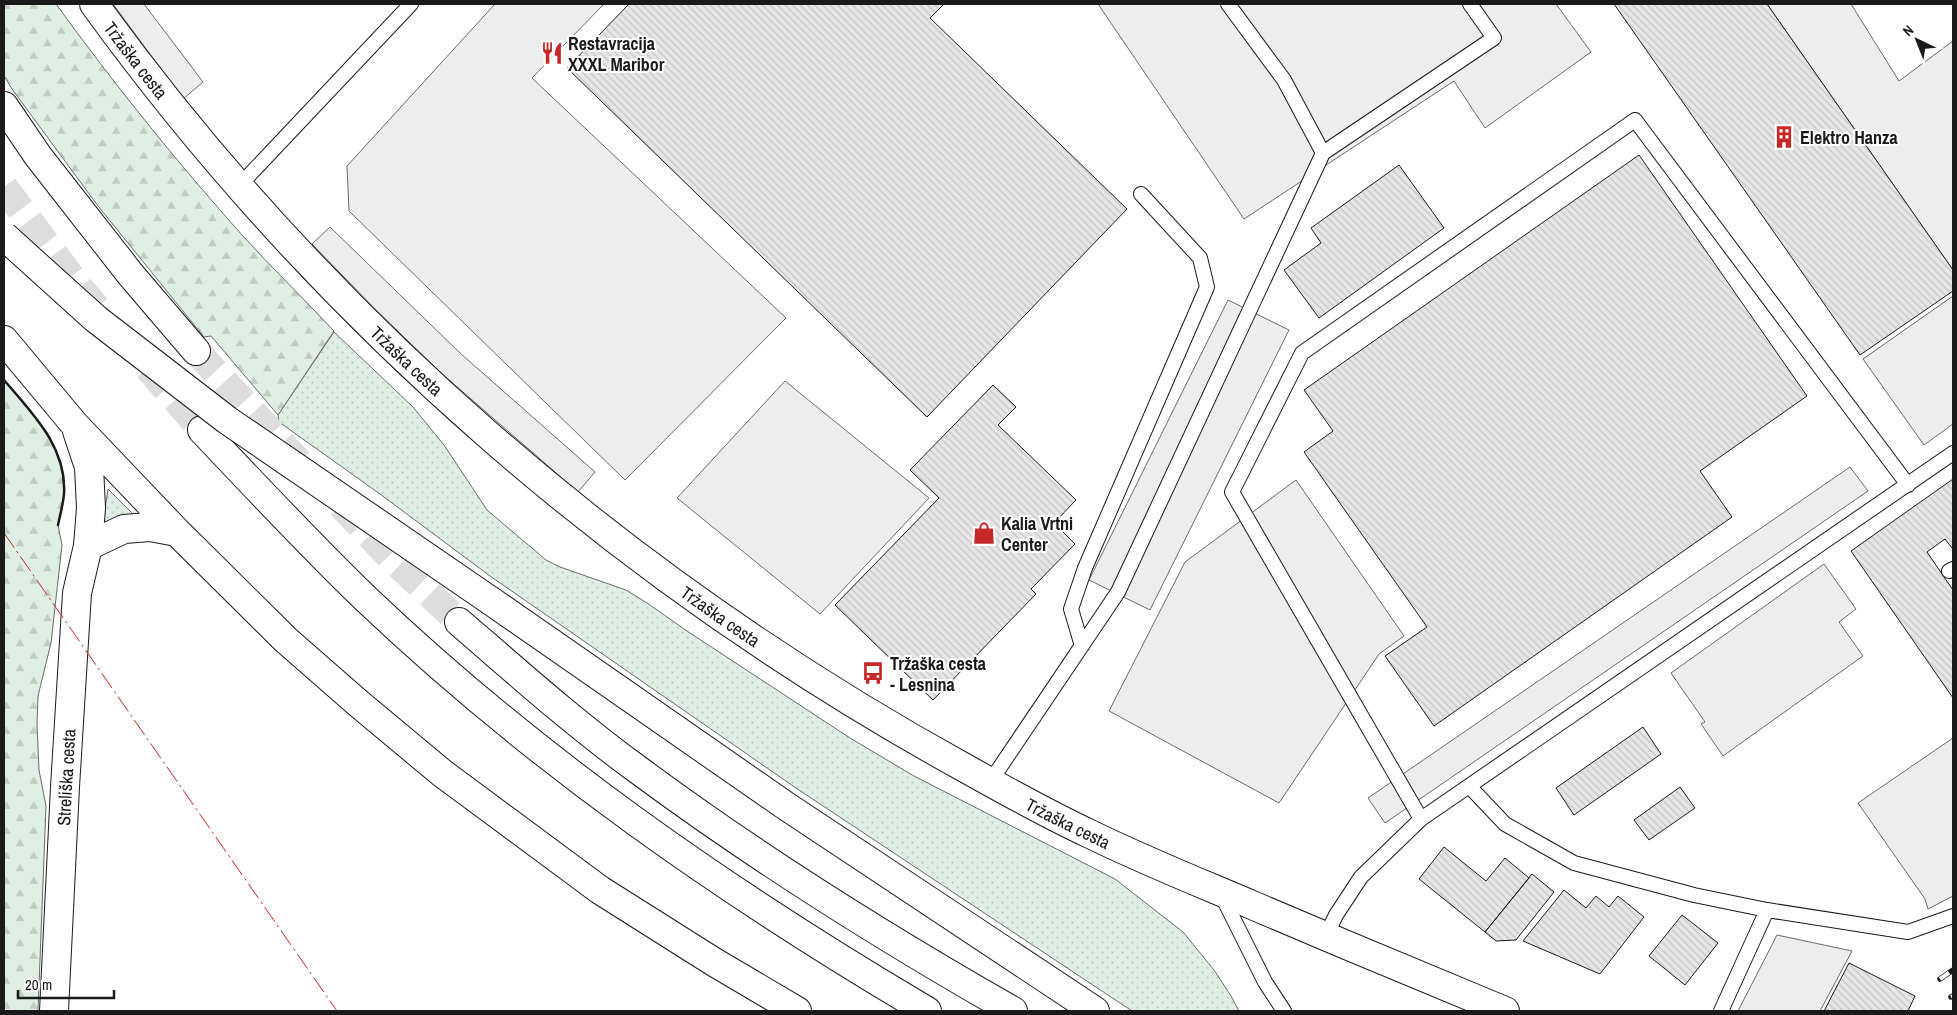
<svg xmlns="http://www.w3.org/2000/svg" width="1957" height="1015" font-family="'Archivo Narrow',sans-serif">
<defs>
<pattern id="grass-dots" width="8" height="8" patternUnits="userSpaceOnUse" patternTransform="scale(1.25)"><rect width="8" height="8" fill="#e0efe3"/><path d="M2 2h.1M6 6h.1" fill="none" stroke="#c0ccc2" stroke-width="1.8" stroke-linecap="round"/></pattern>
<pattern id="forest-firs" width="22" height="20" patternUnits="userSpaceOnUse" patternTransform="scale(1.25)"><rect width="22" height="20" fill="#e0efe3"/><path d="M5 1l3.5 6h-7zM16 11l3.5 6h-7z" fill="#c0ccc2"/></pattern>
<pattern id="building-back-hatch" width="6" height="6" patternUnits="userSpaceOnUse" patternTransform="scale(1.25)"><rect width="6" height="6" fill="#e6e6e6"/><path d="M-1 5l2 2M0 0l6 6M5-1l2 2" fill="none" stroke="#c5c5c5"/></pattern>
</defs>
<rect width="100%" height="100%" fill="#fff"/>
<!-- grass -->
<path fill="url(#grass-dots)" stroke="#6a6a6a" d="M334 332 413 407 444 445 487 510 546 560 560 567 626 590 647 603 687 631 850 738 914 776 1115 879 1183 932 1214 970 1231 996 1239 1011H1132L796 788 490 576 380 494 279 422 278 415Z
M108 489 135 516 102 530Z"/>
<!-- forest -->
<path fill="url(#forest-firs)" stroke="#6a6a6a" d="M4 4H56C114 84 176 161 242 235 272 268 304 299 334 331L278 415 211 336 204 337 98 206 12 89 4 76Z
M4 380 47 432 55 449 63 472 64 494 58 525 62 545 51 643 38 696 37 725 39 770 46 806 38 1011H4Z"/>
<!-- parking -->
<path fill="#ededed" stroke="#6a6a6a" d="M113 4H144L203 82 183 99Z
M495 4H604L532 78 786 318 625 480 349 211 347 166Z
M1098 4H1556L1591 52 1485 128 1454 81 1244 219Z
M1767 4H1851L1899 81 1953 41V270Z
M330 227 460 353 595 472 578 492 440 372 375 309 312 244Z
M1953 296V424L1924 445 1863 359Z
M1228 300 1289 330 1150 610 1089 580Z
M785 381 929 498 820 614 677 498Z
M1850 467 1868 491 1385 823 1368 798Z
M1296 480 1404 636 1379 654 1279 803 1109 711 1185 562Z
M1824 564 1856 609 1839 622 1863 656 1723 756 1701 724 1705 722 1671 673Z
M1953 738V896L1928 909 1925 899 1858 803Z
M1777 935 1852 951 1820 1011H1738Z"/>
<!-- building -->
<path fill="url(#building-back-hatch)" stroke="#1a1a1a" d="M629 4H944L930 18 1127 209 927 417 567 68Z
M1614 4H1767L1953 270V291L1860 355Z
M1639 155 1807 396 1700 471 1732 517 1434 726 1385 656 1427 627 1304 452 1333 431 1304 390Z
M1399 165 1444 228 1319 318 1284 270 1321 243 1311 228Z
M993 385 1016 407 998 425 1076 500 1054 523 1075 544 1031 589 1036 594 933 700 835 605 939 498 910 470Z
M1953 479V547L1952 548 1945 539 1927 552 1953 590V698L1851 551Z
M1643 727 1661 754 1574 815 1556 788Z
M1680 787 1695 808 1649 840 1634 820Z
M1444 847 1486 881 1505 858 1529 878 1485 932 1419 879Z
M1532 874 1554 892 1516 940 1496 941 1485 932Z
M1564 890 1586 908 1596 896 1609 907 1618 896 1644 917 1600 974 1523 941Z
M1682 915 1718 943 1685 985 1649 956Z
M1849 963 1915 996 1908 1011H1824Z"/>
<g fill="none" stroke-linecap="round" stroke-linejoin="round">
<!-- trunk-tunnel -->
<path stroke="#ddd" stroke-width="28" stroke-dasharray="28 14" stroke-linecap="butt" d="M4 187 78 286 97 308
M196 351 299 462
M148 368 202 430
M341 505 390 557 459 622"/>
<defs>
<path id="service" d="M1228 4 1284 80 1323 153
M240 185 411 4
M1949 571 1953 569
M1082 646 1071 609 1085 568 1207 287 1200 258 1141 194
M990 782 1118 592 1323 153 1494 38 1470 4
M1469 786 1505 824 1574 863 1694 895 1767 910 1908 932 1953 916
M1421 819 1232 492 1302 353 1635 120 1908 485
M1221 894 1265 982 1284 1011
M1326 936 1336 915 1361 877 1421 819 1953 453
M1721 1011 1767 910"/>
<g id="minor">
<path id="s1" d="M54 1011 65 787 77 593 88 546"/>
</g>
<g id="tertiary">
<path id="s2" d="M94 4C323 320 623 580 965 768 1006 791 1047 814 1090 834 1143 860 1198 882 1252 905 1336 941 1421 976 1505 1011"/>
</g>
<path id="secondary" d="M4 340 75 425 177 532 286 640 358 703 442 773 600 890 714 962 797 1011
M77 431 89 467 91 508 88 546 124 529 150 527 177 532
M491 601 786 806 1095 1011"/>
<path id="trunk" d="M4 106 38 156 131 275 196 351
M202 430C256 487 309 544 365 598 534 759 727 893 927 1011
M459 622C517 672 575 724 637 769 757 858 883 937 1013 1011"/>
</defs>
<!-- service casing -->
<use href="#service" stroke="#1a1a1a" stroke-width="16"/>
<!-- minor casing -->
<use href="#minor" stroke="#1a1a1a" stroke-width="30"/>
<!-- tertiary casing -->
<use href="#tertiary" stroke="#1a1a1a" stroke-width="30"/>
<!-- secondary casing -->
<use href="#secondary" stroke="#1a1a1a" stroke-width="30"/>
<!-- trunk casing -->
<use href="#trunk" stroke="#1a1a1a" stroke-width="30"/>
<!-- service -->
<use href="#service" stroke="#fff" stroke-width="14"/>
<!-- minor -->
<use href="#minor" stroke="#fff" stroke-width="28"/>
<!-- tertiary -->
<use href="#tertiary" stroke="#fff" stroke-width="28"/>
<!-- secondary -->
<use href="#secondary" stroke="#fff" stroke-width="28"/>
<!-- trunk -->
<use href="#trunk" stroke="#fff" stroke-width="28"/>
<defs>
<path id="rail" d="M1940 979 1953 970
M1951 997 1953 996"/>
</defs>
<!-- rail casing -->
<use href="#rail" stroke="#1a1a1a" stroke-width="5.5"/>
<!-- rail -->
<use href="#rail" stroke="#fff" stroke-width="4" stroke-dasharray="11" stroke-linecap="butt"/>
<defs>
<path id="secondary-bridge" d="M4 236 96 319 227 420 491 601"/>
</defs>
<!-- secondary-bridge casing -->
<use href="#secondary-bridge" stroke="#1a1a1a" stroke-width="30" stroke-linecap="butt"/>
<!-- secondary-bridge -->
<use href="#secondary-bridge" stroke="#fff" stroke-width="28"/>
<!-- wall -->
<path stroke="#1a1a1a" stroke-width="2.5" d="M4 380C32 413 67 447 64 494 63 505 60 515 58 525"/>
<!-- power -->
<path stroke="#c62828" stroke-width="1" stroke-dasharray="18 4 2.5 4" stroke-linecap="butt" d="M4 533 337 1011"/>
</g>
<!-- icons -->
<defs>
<symbol id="restaurant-bare" viewBox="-9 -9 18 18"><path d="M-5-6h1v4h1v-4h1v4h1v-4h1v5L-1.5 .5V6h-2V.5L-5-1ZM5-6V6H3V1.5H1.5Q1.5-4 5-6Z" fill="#c62828" stroke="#fff" stroke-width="2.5" paint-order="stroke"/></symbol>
<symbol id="building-bare" viewBox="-9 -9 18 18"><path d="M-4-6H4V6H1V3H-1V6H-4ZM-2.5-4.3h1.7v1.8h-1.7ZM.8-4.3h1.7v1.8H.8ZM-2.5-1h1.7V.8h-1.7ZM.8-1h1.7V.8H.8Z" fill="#c62828" stroke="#fff" stroke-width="2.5" paint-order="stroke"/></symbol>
<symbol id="shop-bare" viewBox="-9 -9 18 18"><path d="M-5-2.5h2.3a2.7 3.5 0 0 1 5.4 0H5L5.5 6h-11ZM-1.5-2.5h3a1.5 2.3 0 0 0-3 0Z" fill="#c62828" stroke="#fff" stroke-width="2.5" paint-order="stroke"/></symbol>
<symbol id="bus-bare" viewBox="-9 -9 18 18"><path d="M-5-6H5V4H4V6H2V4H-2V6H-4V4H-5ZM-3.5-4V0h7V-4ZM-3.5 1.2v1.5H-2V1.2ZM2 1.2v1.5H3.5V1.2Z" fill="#c62828" stroke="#fff" stroke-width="2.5" paint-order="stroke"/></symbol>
</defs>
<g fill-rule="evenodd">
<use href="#restaurant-bare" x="536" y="37" width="32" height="32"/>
<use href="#building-bare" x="1768" y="121" width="32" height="32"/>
<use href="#shop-bare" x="968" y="517" width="32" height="32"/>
<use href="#bus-bare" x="857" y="657" width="32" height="32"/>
</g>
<g text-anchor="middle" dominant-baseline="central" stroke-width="4" stroke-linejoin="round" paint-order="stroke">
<!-- poi labels -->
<g font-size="18" font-weight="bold" fill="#1a1a1a" stroke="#fff" text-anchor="start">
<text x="568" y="43">Restavracija<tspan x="568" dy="21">XXXL Maribor</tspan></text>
<text x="1800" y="137">Elektro Hanza</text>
<text x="1001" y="523">Kalia Vrtni<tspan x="1001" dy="21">Center</tspan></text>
<text x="890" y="663">Tržaška cesta<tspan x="890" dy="21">- Lesnina</tspan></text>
</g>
<!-- street labels -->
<g font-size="18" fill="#1a1a1a" stroke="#fff">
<text stroke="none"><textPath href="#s2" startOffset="70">Tržaška cesta</textPath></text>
<text stroke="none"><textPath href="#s2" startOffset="475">Tržaška cesta</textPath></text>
<text stroke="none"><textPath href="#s2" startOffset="880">Tržaška cesta</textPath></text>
<text stroke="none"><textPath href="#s1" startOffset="234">Streliška cesta</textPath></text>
<text stroke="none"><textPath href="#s2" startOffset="1285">Tržaška cesta</textPath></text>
</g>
</g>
<!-- border -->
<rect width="1957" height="1015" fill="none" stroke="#1a1a1a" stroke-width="10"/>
<!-- north arrow -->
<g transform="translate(1917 40) rotate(317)" stroke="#ffffff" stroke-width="4" paint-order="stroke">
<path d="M0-4L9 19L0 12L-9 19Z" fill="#1a1a1a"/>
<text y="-8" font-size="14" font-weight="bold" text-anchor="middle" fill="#1a1a1a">N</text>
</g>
<!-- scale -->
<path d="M18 990v8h96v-8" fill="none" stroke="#1a1a1a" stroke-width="2.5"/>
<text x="25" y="990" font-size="15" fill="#1a1a1a" stroke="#ffffff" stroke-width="4" paint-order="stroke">20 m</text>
</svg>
